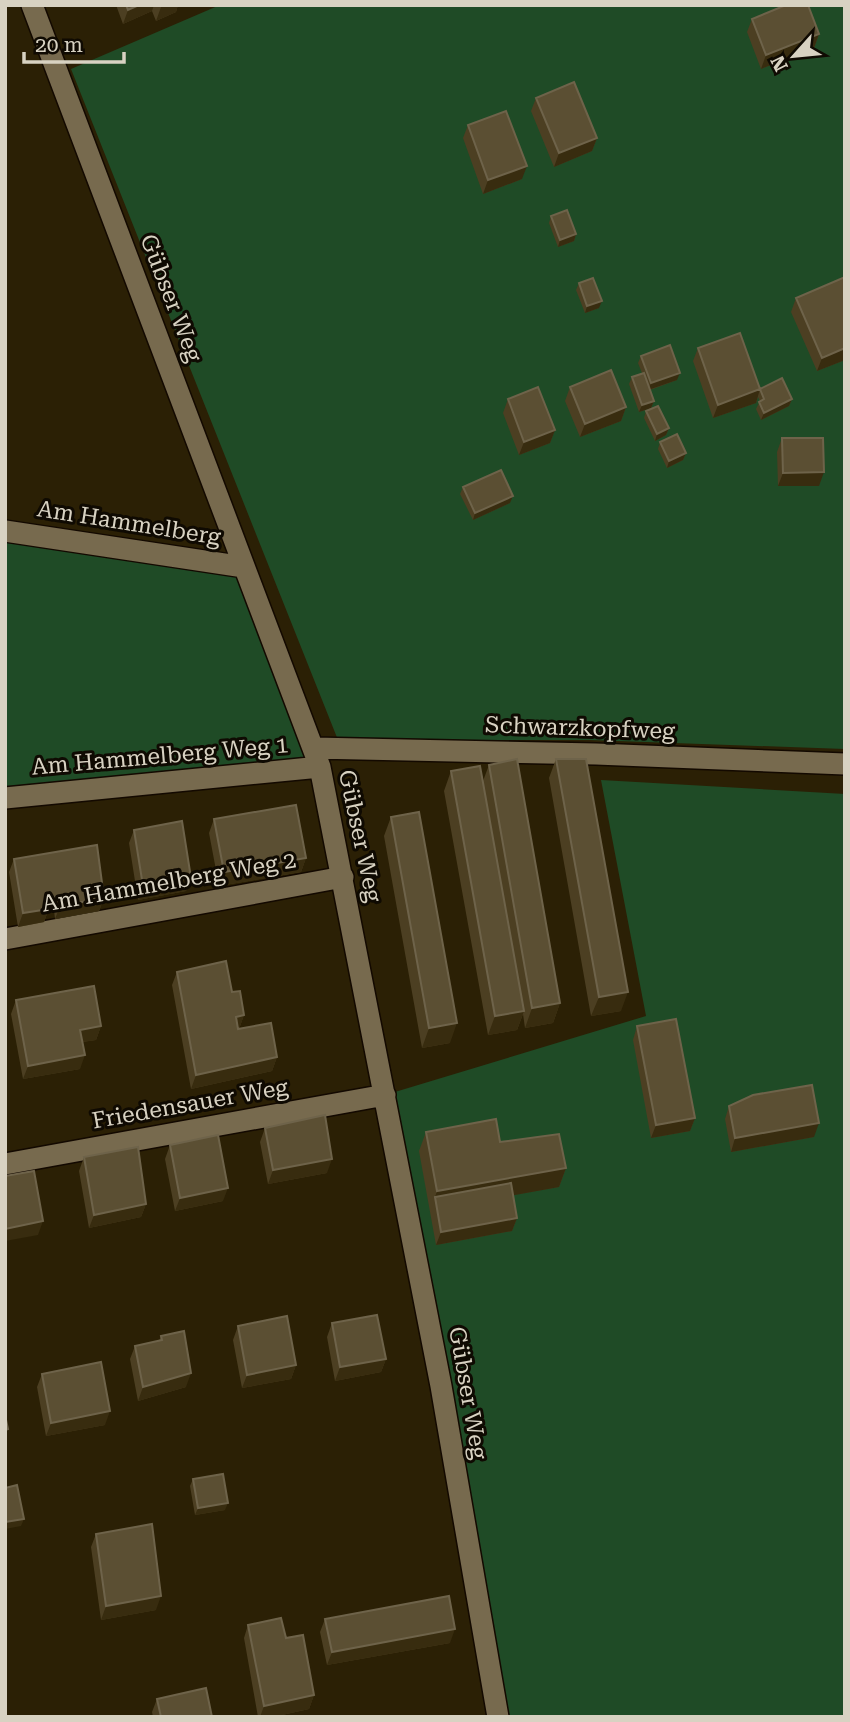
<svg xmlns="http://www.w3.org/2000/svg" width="850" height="1722" font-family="'Roboto Serif',serif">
<rect width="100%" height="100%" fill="#2b2005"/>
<!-- green -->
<path fill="#1f4b26" d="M220 5H845V749L590 740H338L71 69Z
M5 531 244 567 320 767 5 798Z
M601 780 845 794V1717H498L385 1095 646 1016Z"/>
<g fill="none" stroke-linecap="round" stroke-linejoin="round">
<defs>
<path id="street" d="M32 5 320 767 441 1386 498 1717
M5 531 244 567
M314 748 596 754 845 764
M5 798 320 767
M5 939 343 877
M5 1164 385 1095"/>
</defs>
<!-- street casing -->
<use href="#street" stroke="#130900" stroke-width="24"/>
<!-- street -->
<use href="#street" stroke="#776a4e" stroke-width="21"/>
</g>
<!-- wall -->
<path fill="#4c3f22" d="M116 5H178L176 12 156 21 152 11 123 24Z
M752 19 819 34 814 48 761 69 747 32Z
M536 98 597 138 592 151 554 167 531 111Z
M468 125 522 179 483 194 463 138Z
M551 216 576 234 574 241 558 247 549 223Z
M579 283 599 308 585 313 576 290Z
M796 298 845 360 817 371 791 312Z
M698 348 760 388 792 399 789 406 761 420 756 409 760 401 758 397 756 403 713 418 693 361Z
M641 356 677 380 650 390 654 401 651 408 639 412 629 384 632 377 642 373 638 363Z
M570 387 626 407 621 421 580 437 565 401Z
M508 399 555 430 550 443 519 455 503 413Z
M646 411 669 428 666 435 655 441 644 418Z
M782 438 819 486H778L777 452Z
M660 442 686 453 683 460 667 468 658 449Z
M463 487 510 503 473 520 460 494Z
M556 759 621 1011 591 1016 549 778Z
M489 765 560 1003 553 1023 525 1028 523 1014 517 1030 488 1035 444 791 451 771 483 781Z
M391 817 450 1043 422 1048 384 836Z
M214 819 306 858 301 872 219 886 209 833Z
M134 830 191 878 186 891 138 900 129 843Z
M14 859 104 898 99 911 55 919 54 910 48 911 44 922 18 927 9 872Z
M177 972 232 992 244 1015 239 1029 277 1057 272 1071 191 1089 172 985Z
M16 1000 101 1026 96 1040 82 1042 80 1069 23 1079 11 1014Z
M637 1026 695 1118 690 1131 651 1138 633 1040Z
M729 1106 814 1137 731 1152 725 1119Z
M265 1128 327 1173 268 1184 260 1142Z
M426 1132 500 1142 566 1168 559 1187 513 1195 517 1218 512 1231 436 1245 419 1151Z
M170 1145 223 1201 175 1211 165 1159Z
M84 1157 146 1204 141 1217 89 1228 79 1171Z
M332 1323 386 1359 381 1372 335 1381 327 1337Z
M238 1326 296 1365 291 1379 242 1388 233 1340Z
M161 1336 186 1387 138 1401 130 1359 135 1346 159 1341Z
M42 1374 105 1425 46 1436 37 1387Z
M193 1479 225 1510 195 1515 190 1486Z
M96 1534 156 1610 101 1620 91 1547Z
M325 1619 450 1643 327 1665 320 1632Z
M248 1625 286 1638 314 1695 309 1709 273 1717H258L244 1638Z
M157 1699 212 1717H153L152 1712Z"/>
<!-- shaded-wall -->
<path fill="#382c0f" d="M139 5H154L152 11 123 24 128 10Z
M165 5H178L176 12 156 21 161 7Z
M819 34 814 48 761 69 766 55Z
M597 138 592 151 554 167 559 153Z
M527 166 522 179 483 194 488 180Z
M576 234 574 241 558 247 560 240Z
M602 301 599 308 585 313 587 306Z
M845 348V360L817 371 822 358Z
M680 373 677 380 648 390 651 383Z
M760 389 756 403 713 418 718 405Z
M792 399 789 406 761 420 764 413Z
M654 401 651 408 639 412 642 405Z
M626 407 621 421 580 437 585 424Z
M669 428 666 435 655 441 657 434Z
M555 430 550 443 519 455 524 442Z
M686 453 683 460 667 468 669 461Z
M824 472 819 486H778L783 473Z
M513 496 510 503 473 520 475 513Z
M306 858 301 872 219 886 224 872Z
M191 878 186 891 138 900 143 886Z
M59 896 54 910 48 911 44 922 18 927 23 913 47 898Z
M104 898 99 911 55 919 60 906Z
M628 992 621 1011 591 1016 599 997Z
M560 1003 553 1023 525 1028 532 1008Z
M524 1011 517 1030 488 1035 495 1016Z
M244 1015 239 1029 231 1031 236 1017Z
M457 1023 450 1043 422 1048 429 1028Z
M101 1026 96 1040 75 1043 80 1030Z
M85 1055 80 1069 23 1079 28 1066Z
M277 1057 272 1071 191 1089 196 1075Z
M695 1118 690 1131 651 1138 656 1125Z
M819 1123 814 1137 731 1152 735 1138Z
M332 1159 327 1173 268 1184 273 1170Z
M566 1168 559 1187 437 1209 435 1197 437 1191Z
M228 1188 223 1201 175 1211 180 1198Z
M146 1204 141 1217 89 1228 94 1215Z
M517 1218 512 1231 436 1245 441 1232Z
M43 1221 38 1235 5 1241V1229Z
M386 1359 381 1372 335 1381 340 1367Z
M296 1365 291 1379 242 1388 247 1375Z
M191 1373 186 1387 138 1401 143 1387Z
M110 1411 105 1425 46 1436 51 1423Z
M228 1503 225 1510 195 1515 198 1508Z
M24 1519 21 1526 5 1529V1522Z
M161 1596 156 1610 101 1620 106 1606Z
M455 1629 450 1643 327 1665 332 1652Z
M314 1695 309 1709 273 1717H260L264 1706Z"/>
<!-- building -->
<path fill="#5b4f33" stroke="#6e634a" stroke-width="2" d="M126 5H139L128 10Z
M786 5H808L819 34 766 55 752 19Z
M574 82 597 138 559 153 536 98Z
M506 111 527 166 488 180 468 125Z
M567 210 576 234 560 240 551 216Z
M845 277V348L822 358 796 298Z
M593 278 602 301 587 306 579 283Z
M740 333 760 389 718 405 698 348Z
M670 345 680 373 651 383 641 356Z
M611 370 626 407 585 424 570 387Z
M644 373 654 401 642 405 632 377Z
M782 378 792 399 764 413 759 402 764 399 760 389Z
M538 387 555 430 524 442 508 399Z
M658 406 669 428 657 434 646 411Z
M677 434 686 453 669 461 660 442Z
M782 438H823L824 472 783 473Z
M501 470 513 496 475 513 463 487Z
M517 759 560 1003 532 1008 489 765Z
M556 759H586L628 992 599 997Z
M480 766 524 1011 495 1016 451 771Z
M296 805 306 858 224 872 214 819Z
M419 812 457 1023 429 1028 391 817Z
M182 821 191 878 143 886 134 830Z
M97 845 104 898 60 906 59 896 47 898 49 909 23 913 14 859Z
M226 961 232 992 240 991 244 1015 236 1017 238 1029 271 1023 277 1057 196 1075 177 972Z
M94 986 101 1026 80 1030 85 1055 28 1066 16 1000Z
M676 1019 695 1118 656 1125 637 1026Z
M812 1085 819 1123 735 1138 729 1106 753 1095Z
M325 1115 332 1159 273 1170 265 1128Z
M496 1119 500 1142 559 1134 566 1168 437 1191 426 1132Z
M218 1135 228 1188 180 1198 170 1145Z
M138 1147 146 1204 94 1215 84 1157Z
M34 1171 43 1221 5 1229V1176Z
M511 1183 517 1218 441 1232 435 1197Z
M377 1315 386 1359 340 1367 332 1323Z
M287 1316 296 1365 247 1375 238 1326Z
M184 1331 191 1373 143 1387 135 1346 162 1340 161 1336Z
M101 1362 110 1411 51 1423 42 1374Z
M5 1415 8 1429 5 1430Z
M223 1474 228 1503 198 1508 193 1479Z
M17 1485 24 1519 5 1522V1488Z
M152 1524 161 1596 106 1606 96 1534Z
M449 1596 455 1629 332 1652 325 1619Z
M281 1618 286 1638 303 1635 314 1695 264 1706 248 1625Z
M206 1688 212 1717H161L157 1699Z"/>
<g text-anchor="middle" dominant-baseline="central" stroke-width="6" stroke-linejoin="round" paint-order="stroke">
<!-- street labels -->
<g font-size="23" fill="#d8d2c2" stroke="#0f0a02">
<text transform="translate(171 298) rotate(69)">Gübser Weg</text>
<text transform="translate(129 523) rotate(9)">Am Hammelberg</text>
<text transform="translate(580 728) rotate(2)">Schwarzkopfweg</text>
<text transform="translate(160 756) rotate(-5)">Am Hammelberg Weg 1</text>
<text transform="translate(360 836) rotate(78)">Gübser Weg</text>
<text transform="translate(169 882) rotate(-10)">Am Hammelberg Weg 2</text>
<text transform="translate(190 1104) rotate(-10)">Friedensauer Weg</text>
<text transform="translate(468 1393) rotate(80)">Gübser Weg</text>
</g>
</g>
<!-- border -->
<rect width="850" height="1722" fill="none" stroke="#d8d2c2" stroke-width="14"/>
<!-- north arrow -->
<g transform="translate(794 56) rotate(243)" stroke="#0f0a02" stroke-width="5" paint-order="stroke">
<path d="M0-5L12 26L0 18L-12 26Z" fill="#d8d2c2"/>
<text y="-10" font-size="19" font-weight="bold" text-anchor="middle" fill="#d8d2c2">N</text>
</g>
<!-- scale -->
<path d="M24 52v10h100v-10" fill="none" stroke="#d8d2c2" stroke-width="3.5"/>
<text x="35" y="52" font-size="21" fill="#d8d2c2" stroke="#0f0a02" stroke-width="5" paint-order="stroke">20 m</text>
</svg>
